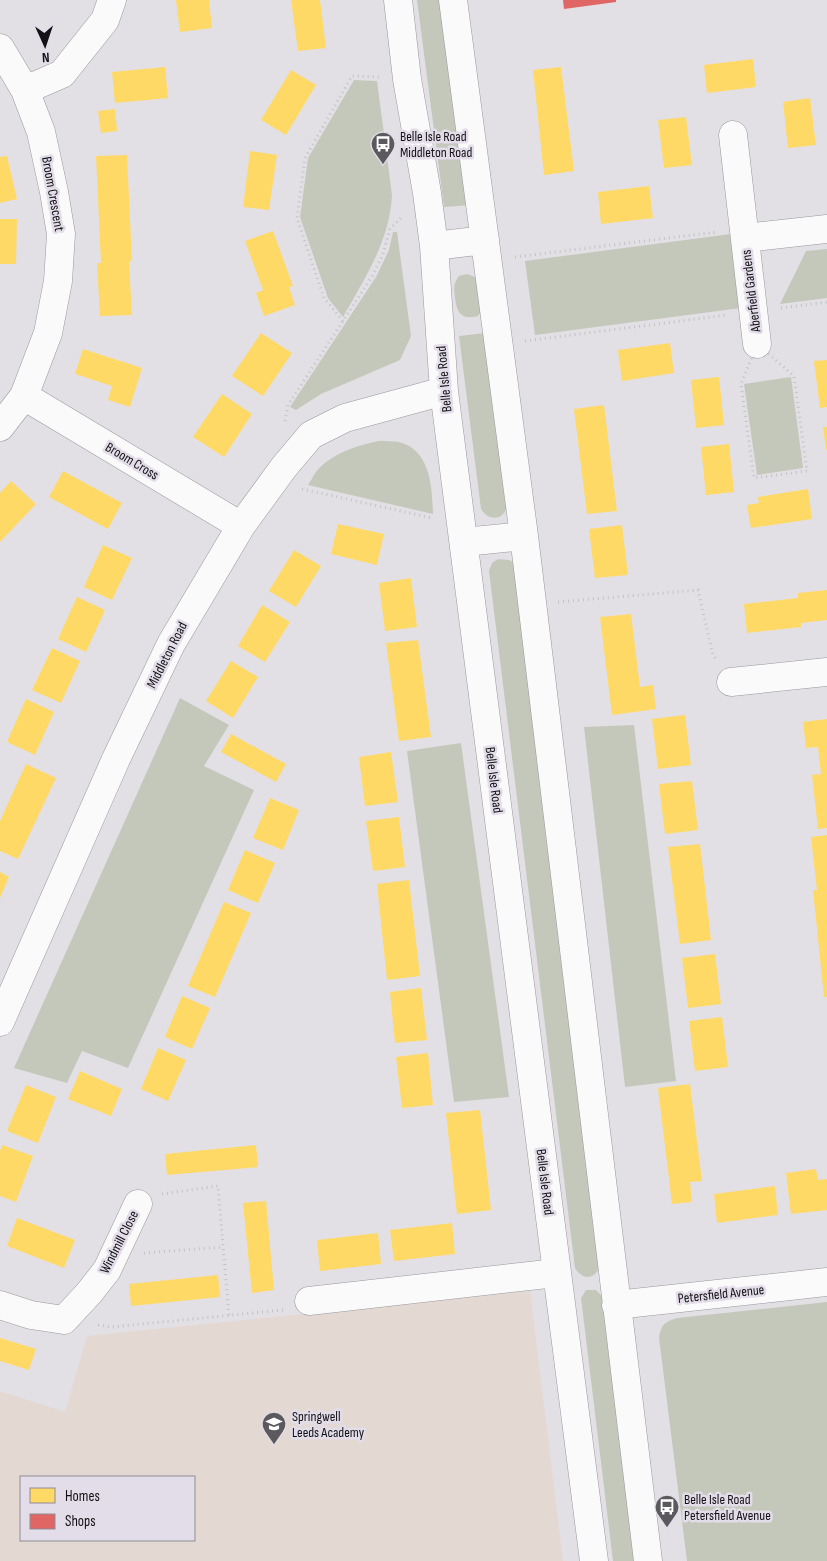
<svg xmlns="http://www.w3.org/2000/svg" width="827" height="1561" font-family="'Sofia Sans Condensed',sans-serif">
<rect width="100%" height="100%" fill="#e2e0e5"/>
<!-- education -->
<path fill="#e4d8d2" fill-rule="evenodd" d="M530 1291 563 1561H0V1391L65 1412 87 1336ZM21 1477H194V1540H21Z"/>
<!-- green -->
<path fill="#c4c8bb" d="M417 0H444L470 205 444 207Z
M354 80 377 81 392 195C390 240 365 278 343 317L328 298 300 217 308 158Z
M393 232H397L411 336 400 360 321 394 296 410 290 407 376 277 389 250Z
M731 234 741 308 535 335 525 261Z
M827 249V298L780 304 806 251Z
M467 274 475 277 480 282 482 310 478 316C462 320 457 314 455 298 454 288 453 284 459 276Z
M486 333 507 507C503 521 488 521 481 509L459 336Z
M791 377 803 468 757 475 744 384Z
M379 441C386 441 393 441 399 442 431 450 432 488 433 514L308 485C311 481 313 476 316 472 330 454 358 445 379 441Z
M498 559 509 560 515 563 600 1267C594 1280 582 1280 575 1268L489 571 492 563Z
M180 698 229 725 204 766 254 790 128 1068 82 1051 67 1083 14 1068Z
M634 725 676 1081 625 1087 584 727Z
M461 743 509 1097 454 1102 407 751Z
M586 1290H596L603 1297 637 1561H613L581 1298Z
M827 1302V1561H687L659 1338C661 1325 664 1322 677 1318Z"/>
<!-- homes -->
<path fill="#ffd966" d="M176 0H209L212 28 180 32Z
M291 0H320L326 48 298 51Z
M753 59 756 87 707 93 704 65Z
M165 67 168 98 115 103 112 72Z
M561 67 574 171 544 175 533 70Z
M291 70 316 85 286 135 261 120Z
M810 98 816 145 788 148 783 102Z
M115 109 117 131 101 133 98 111Z
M686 117 692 165 664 168 658 120Z
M250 151 277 155 269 210 243 207Z
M127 155 132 261H129L132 315 100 316 97 263H101L96 156Z
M7 156 17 199 0 203V157Z
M649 186 653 218 601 224 598 192Z
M0 219H17L16 264H0Z
M273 231 293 286 289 287 295 305 264 316 256 293 263 290 245 241Z
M261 333 292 353 263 396 232 376Z
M670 343 674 373 622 381 618 350Z
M83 349 142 368 130 407 108 400 112 386 75 374Z
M827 360V407L820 408 814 361Z
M719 377 724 425 696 428 691 380Z
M222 394 252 414 224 457 193 437Z
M604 405 617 511 587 514 574 409Z
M823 427H827V450H826Z
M729 444 734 492 706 495 701 447Z
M63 471 122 503 108 529 49 497Z
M11 481 36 504 0 542V493Z
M808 489 812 519 751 528 747 505 759 503 758 497Z
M338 524 384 534 377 565 331 554Z
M622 525 628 575 595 578 589 529Z
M103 545 132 558 112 600 84 587Z
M294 550 321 566 296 607 269 591Z
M411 578 417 627 385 631 379 583Z
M827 590V620L801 623V627L747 633 744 604 798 598V593Z
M77 597 105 610 86 652 58 639Z
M262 605 290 622 265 662 238 646Z
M631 614 640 687 653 685 656 709 612 715 600 617Z
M418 640 431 737 399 741 386 643Z
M52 648 80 661 61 703 32 690Z
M231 661 258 677 233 718 206 701Z
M26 699 54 712 35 755 7 742Z
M685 715 691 765 658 769 652 719Z
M827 719V828L818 829 812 775 821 774 818 747 806 748 803 722Z
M231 734 286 764 276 782 221 752Z
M391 752 398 802 365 806 359 757Z
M26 764 56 778 18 859 0 851V821Z
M692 781 698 830 665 834 659 784Z
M270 798 299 810 283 850 253 838Z
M399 817 405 867 373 871 366 821Z
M827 835V997H824L813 890H817L811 837Z
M700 844 711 940 680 944 668 847Z
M245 850 275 863 258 903 228 890Z
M0 872 9 877 0 898Z
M409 880 420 976 387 980 377 884Z
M224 902 251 913 215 997 188 986Z
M715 954 721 1004 688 1008 682 958Z
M421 988 427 1040 395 1043 390 992Z
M182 996 210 1008 192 1049 165 1037Z
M722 1017 728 1067 695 1071 689 1021Z
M158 1048 186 1060 168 1101 141 1089Z
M428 1053 433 1105 402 1108 396 1057Z
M80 1071 122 1089 111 1116 68 1099Z
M690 1084 702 1181 690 1182 692 1202 672 1204 658 1088Z
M26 1085 56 1097 38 1143 7 1131Z
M480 1110 491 1210 457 1214 446 1113Z
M2 1145 33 1156 16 1202 0 1196V1151Z
M256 1145 258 1167 167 1175 165 1154Z
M816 1169 818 1180 827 1179V1210L791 1214 786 1173Z
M775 1186 778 1215 717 1223 714 1194Z
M266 1201 274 1290 252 1293 243 1203Z
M17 1218 75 1240 64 1268 7 1246Z
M452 1223 455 1254 394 1261 390 1230Z
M378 1233 381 1264 320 1271 317 1240Z
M218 1275 220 1297 131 1306 129 1284Z
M0 1338 36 1349 29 1370 0 1361Z"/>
<!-- shops -->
<path fill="#e06666" d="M563 0H616V2L564 9Z"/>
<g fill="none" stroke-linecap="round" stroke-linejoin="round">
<defs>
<path id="minor" d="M398 0 407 79 427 193 434 246 444 391 594 1561
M453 0 524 536 648 1561
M0 48 25 90 41 132 54 192 61 234 58 281 48 333 24 396 0 427
M25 90 62 74 105 20 112 0
M733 135 757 344
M745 238 827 229
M434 246 485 240
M24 396 241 526
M464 542 524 536
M731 682 827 672
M0 1022 116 759 171 644 241 526 284 467 311 435 345 418 444 391
M309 1301 556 1273
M0 1305 31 1315 64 1320 89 1293 107 1270 138 1204
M616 1305 827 1282"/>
</defs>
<!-- minor casing -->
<use href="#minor" stroke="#99979b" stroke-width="29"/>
<!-- path -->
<path stroke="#c2c1c3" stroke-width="3" stroke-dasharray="1 4" stroke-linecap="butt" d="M515 257 717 232
M781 308 827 302
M343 321 324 298 297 218 305 158 352 76 379 77
M525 341 727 315
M757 344 794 376 807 471 754 478 741 384Z
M285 421 288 405 373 275 383 254 390 229 402 217
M302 489 432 518
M558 602 698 590 713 655 717 660
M162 1194 218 1186 229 1316
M144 1253 223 1247
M98 1325 112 1327 283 1310"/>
<!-- minor -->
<use href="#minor" stroke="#fbfafb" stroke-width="28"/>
</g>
<!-- icons -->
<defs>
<symbol id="bus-pin" viewBox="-11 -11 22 30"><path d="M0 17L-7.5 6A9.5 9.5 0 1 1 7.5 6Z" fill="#5b595e" stroke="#e2dde8"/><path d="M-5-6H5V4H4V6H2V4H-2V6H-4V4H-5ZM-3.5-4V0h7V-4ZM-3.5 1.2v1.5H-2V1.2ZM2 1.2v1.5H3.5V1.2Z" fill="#fff"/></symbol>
<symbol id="school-pin" viewBox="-11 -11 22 30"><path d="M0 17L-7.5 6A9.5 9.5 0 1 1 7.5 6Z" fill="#5b595e" stroke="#e2dde8"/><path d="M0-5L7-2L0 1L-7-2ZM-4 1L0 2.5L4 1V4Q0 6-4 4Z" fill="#fff"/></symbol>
</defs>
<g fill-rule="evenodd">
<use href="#bus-pin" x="369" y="130" width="28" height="38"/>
<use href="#school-pin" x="260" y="1410" width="28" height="38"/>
<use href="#bus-pin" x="653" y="1493" width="28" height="38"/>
</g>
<g text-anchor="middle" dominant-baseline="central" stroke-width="5" stroke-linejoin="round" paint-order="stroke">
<!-- poi labels -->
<g font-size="14" fill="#131115" stroke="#e2dde8" text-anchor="start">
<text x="400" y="136">Belle Isle Road<tspan x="400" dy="16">Middleton Road</tspan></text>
<text x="292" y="1416">Springwell<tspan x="292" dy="16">Leeds Academy</tspan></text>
<text x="684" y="1499">Belle Isle Road<tspan x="684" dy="16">Petersfield Avenue</tspan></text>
</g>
<!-- street labels -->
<g font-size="14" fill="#131115" stroke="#e2dde8">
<text transform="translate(53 194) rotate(80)">Broom Crescent</text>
<text transform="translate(751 291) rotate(-97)">Aberfield Gardens</text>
<text transform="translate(444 379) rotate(-95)">Belle Isle Road</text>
<text transform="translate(132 461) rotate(31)">Broom Cross</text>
<text transform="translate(167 655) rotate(-63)">Middleton Road</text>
<text transform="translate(494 780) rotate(83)">Belle Isle Road</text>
<text transform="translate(545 1182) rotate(83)">Belle Isle Road</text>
<text transform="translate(119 1242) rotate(-63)">Windmill Close</text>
<text transform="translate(721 1294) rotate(-6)">Petersfield Avenue</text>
</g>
</g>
<!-- legend -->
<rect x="20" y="1476" width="175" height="65" fill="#e2dde8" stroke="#8f8b94"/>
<rect x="30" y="1488" width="25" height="15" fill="#ffd966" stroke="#8f8b94"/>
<text x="65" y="1501" font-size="15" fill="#131115">Homes</text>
<rect x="30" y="1514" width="25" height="15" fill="#e06666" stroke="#8f8b94"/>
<text x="65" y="1526" font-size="15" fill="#131115">Shops</text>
<!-- north arrow -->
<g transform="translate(45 45) rotate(177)" stroke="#e2dde8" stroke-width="4" paint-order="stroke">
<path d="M0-4L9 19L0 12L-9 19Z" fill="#131115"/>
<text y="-8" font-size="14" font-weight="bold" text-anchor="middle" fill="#131115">N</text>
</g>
</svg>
